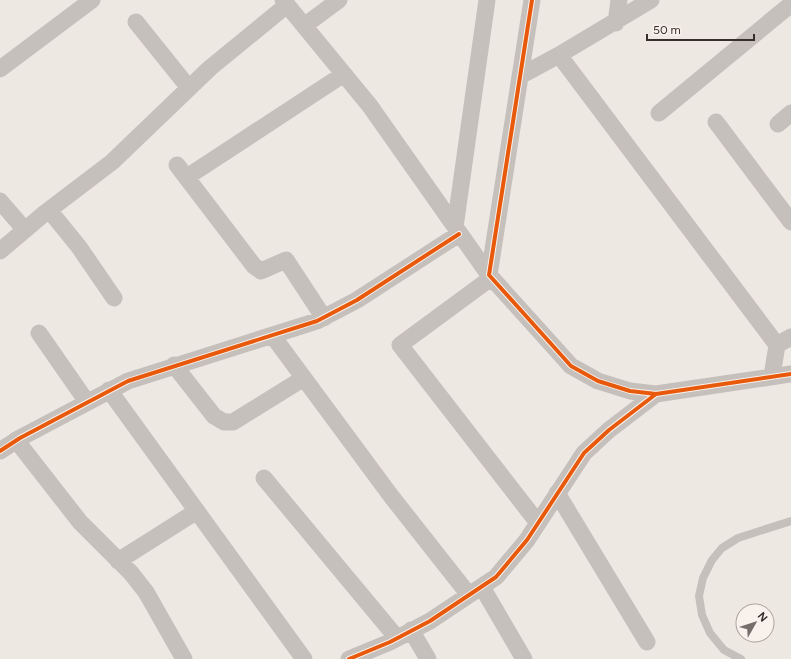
<svg xmlns="http://www.w3.org/2000/svg" width="791" height="659" font-family="Figtree,sans-serif">
<rect width="100%" height="100%" fill="#eee8e3"/>
<g fill="none" stroke-linecap="round" stroke-linejoin="round">
<!-- lane -->
<path stroke="#c6c0bc" stroke-width="8" d="M741 659 724 650 710 633 702 615 699 596 703 578 712 560 722 548 738 538 791 521"/>
<!-- street -->
<path stroke="#c6c0bc" stroke-width="17" d="M283 0 370 106 489 275
M532 0 489 275 571 366 598 381 630 391 656 394 791 374
M136 22 189 88
M616 23 619 0
M304 26 339 0
M559 55 651 0
M0 69 92 0
M520 76 559 55 777 345
M659 113 790 5
M716 122 791 222
M778 124 791 113
M177 165 254 266 261 271 286 260 324 318
M187 177 344 74
M0 201 25 230
M49 210 79 247 114 298
M455 227 487 0
M0 251 45 213 112 162 210 68 287 5
M491 278 400 345 538 523
M39 333 87 402
M272 335 391 496 469 595
M174 365 214 416 224 422H233L304 378
M772 376 777 345 791 337
M109 390 304 659
M16 440 80 522 131 573 146 592 184 659
M0 451 20 438 128 381 317 321 357 300 459 234
M264 478 397 638
M557 493 647 642
M118 561 197 511
M482 587 524 659
M411 630 428 659
M349 659 390 642 430 621 496 577 527 540 584 453 609 430 656 394"/>
<defs>
<path id="cycleway" d="M532 0 489 275 571 366 598 381 630 391 656 394 791 374
M0 451 20 438 128 381 317 321 357 300 459 234
M349 659 390 642 430 621 496 577 527 540 584 453 609 430 656 394"/>
</defs>
<!-- cycleway casing -->
<use href="#cycleway" stroke="#f9f1eb" stroke-width="6"/>
<!-- cycleway -->
<use href="#cycleway" stroke="#e8590c" stroke-width="4"/>
</g>
<!-- north arrow -->
<g transform="translate(755 623) rotate(51)"><circle r="19" fill="#f9f1eb" stroke="#aba39e"/>
<path d="M0-3L7 15L0 10L-7 15Z" fill="#776e6b"/>
<text y="-6" font-size="11" font-weight="bold" text-anchor="middle" fill="#372d2a">N</text>
</g>
<!-- scale -->
<path d="M647 34v6h107v-6" fill="none" stroke="#372d2a" stroke-width="2"/>
<text x="653" y="34" font-size="12" fill="#372d2a" stroke="#f9f1eb" stroke-width="3" paint-order="stroke">50 m</text>
</svg>
